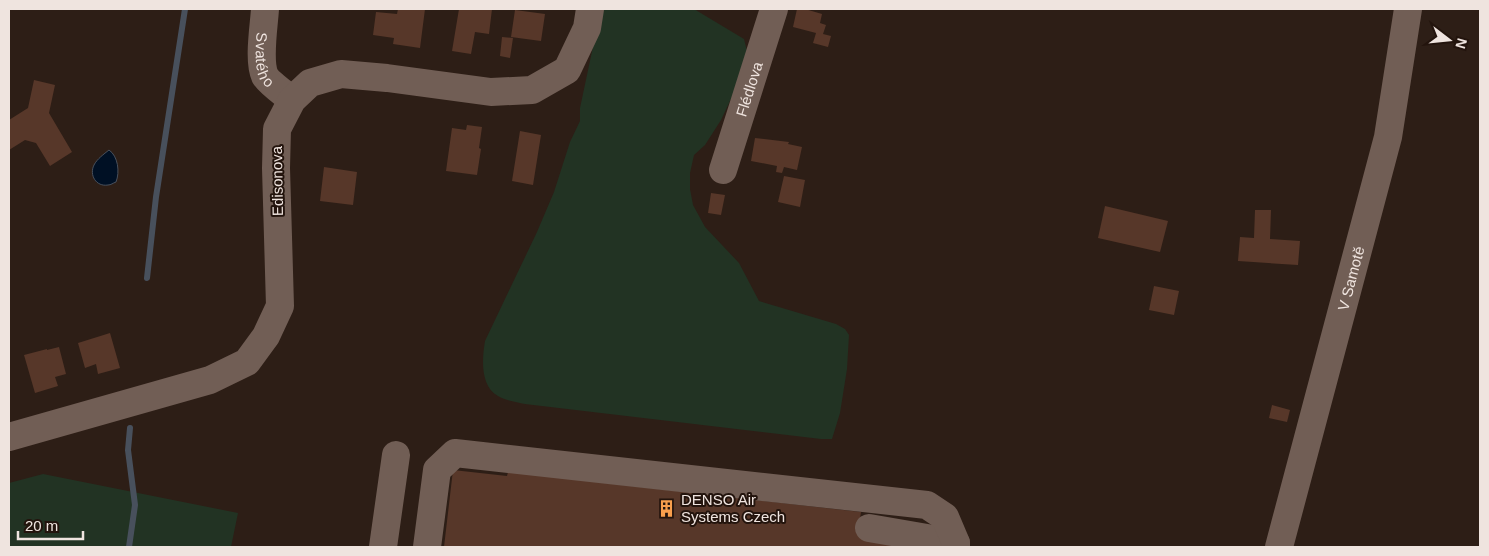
<svg xmlns="http://www.w3.org/2000/svg" width="1489" height="556" viewBox="0 0 1489 556" font-family="Arial,sans-serif">
  <style>
    .green { fill: #223323 }
    .water { fill: #001024; stroke: #48505c }
    .lines { fill: none; stroke-linecap: round; stroke-linejoin: round }
    .stream { stroke: #48505c; stroke-width: 6 }
    .building { fill: #573729 }
    .minor { stroke: #715e55; stroke-width: 28 }
    .labels { text-anchor: middle; dominant-baseline: central; stroke-width: 4; stroke-linejoin: round; paint-order: stroke }
    .street-label { font-size: 15px; fill: #efe4df; stroke: #23140d }
    .poi-label { font-size: 15px; fill: #efe4df; stroke: #23140d; text-anchor: start }
  </style>
  <rect width="100%" height="100%" fill="#2d1e16"/>
  <path class="green" d="M 601,9 L 694,9 L 744,39 L 747,51 L 737,86 L 721,120 L 705,145 L 694,155 L 690,173 L 690,189 L 693,205 L 705,227 L 739,263 L 759,301 L 836,324 L 845,329 L 849,335 L 847,369 L 840,413 L 832,439 L 821,439 L 525,404 C 517,402 506,401 498,396 C 480,386 482,359 485,341 L 537,232 L 554,192 L 570,142 L 580,121 L 580,108 Z
    M 43,474 L 238,513 L 231,547 L 9,547 L 9,483 Z"/>
  <path class="water" d="M 109,150 C 118,156 120,172 116,182 C 113,183 111,185 108,185 C 96,187 89,175 94,165 C 97,159 104,154 109,150 Z"/>
  <g class="lines">
    <path class="stream" d="M 147,278 L 156,197 L 185,9
      M 129,547 L 135,505 L 128,450 L 130,428"/>
  </g>
  <path class="building" d="M 398,9 L 425,9 L 420,48 L 393,44 L 394,38 L 373,35 L 376,12 L 397,14 Z
    M 459,9 L 492,9 L 489,34 L 475,32 L 471,54 L 452,51 Z
    M 797,9 L 805,9 L 822,14 L 820,23 L 826,25 L 823,34 L 831,36 L 828,47 L 813,43 L 816,33 L 793,27 Z
    M 515,10 L 545,14 L 541,41 L 511,37 Z
    M 502,37 L 513,38 L 510,58 L 500,56 Z
    M 34,80 L 55,85 L 49,113 L 72,152 L 50,166 L 36,143 L 25,140 L 9,150 L 9,120 L 28,108 Z
    M 467,125 L 482,127 L 479,148 L 481,149 L 477,175 L 446,171 L 452,128 L 466,130 Z
    M 520,131 L 541,135 L 533,185 L 512,181 Z
    M 755,138 L 789,142 L 788,144 L 802,147 L 797,170 L 784,167 L 782,173 L 776,172 L 777,166 L 751,161 Z
    M 324,167 L 357,172 L 353,205 L 320,201 Z
    M 784,176 L 805,180 L 800,207 L 778,202 Z
    M 711,193 L 725,195 L 721,215 L 708,213 Z
    M 1105,206 L 1168,221 L 1160,252 L 1098,238 Z
    M 1255,210 L 1271,210 L 1270,239 L 1300,241 L 1298,265 L 1238,261 L 1240,237 L 1254,238 Z
    M 1154,286 L 1179,291 L 1174,315 L 1149,310 Z
    M 110,333 L 120,368 L 98,374 L 96,364 L 85,368 L 78,343 Z
    M 59,347 L 66,374 L 55,377 L 58,386 L 35,393 L 24,355 L 47,349 L 47,350 Z
    M 1272,405 L 1290,410 L 1287,422 L 1269,418 Z
    M 453,470 L 507,476 L 508,472 L 861,512 L 858,532 L 894,536 L 893,547 L 444,547 Z"/>
  <g class="lines">
    <g class="minor">
      <path id="s1" d="M 265,9 C 264,26 258,61 265,76 C 269,83 285,94 292,100"/>
      <path id="s2" d="M 723,170 L 774,9"/>
      <path d="M 9,437 L 210,380 L 247,362 L 266,336 L 280,306 L 276,168 L 277,129 L 292,100 L 310,83 L 341,74 L 387,78 L 491,92 L 532,90 L 567,70 L 587,28 L 590,9"/>
      <path d="M 869,528 L 956,543"/>
      <path d="M 383,547 L 396,455"/>
      <path d="M 427,547 L 437,470 L 455,453 L 927,505 L 945,517 L 956,543 L 956,547"/>
      <path id="s3" d="M 1279,547 L 1388,137 L 1408,9"/>
    </g>
  </g>
  <defs>
    <symbol id="building-bare" viewBox="-9 -9 18 18"><path d="M-4-6H4V6H1V3H-1V6H-4ZM-2.5-4.3h1.7v1.8h-1.7ZM.8-4.3h1.7v1.8H.8ZM-2.5-1h1.7V.8h-1.7ZM.8-1h1.7V.8H.8Z" fill="#f99f4d" stroke="#23140d" stroke-width="2.5" paint-order="stroke"/></symbol>
  </defs>
  <g fill-rule="evenodd">
    <use href="#building-bare" x="654" y="496" width="25" height="25"/>
  </g>
  <g class="labels">
    <g class="street-label">
      <text stroke="none"><textPath href="#s1" startOffset="51">Svatého</textPath></text>
      <text stroke="none"><textPath href="#s2" startOffset="85">Flédlova</textPath></text>
      <text transform="translate(277 181) rotate(-91)">Edisonova</text>
      <text stroke="none"><textPath href="#s3" startOffset="278">V Samotě</textPath></text>
    </g>
    <g class="poi-label">
      <text x="681" y="499">DENSO Air<tspan x="681" dy="17">Systems Czech</tspan></text>
    </g>
  </g>
  <rect width="1489" height="556" fill="none" stroke="#efe4df" stroke-width="20"/>
  <g transform="translate(1449 40) rotate(106)" stroke="#23140d" stroke-width="4" paint-order="stroke">
  <path d="M0-4L9 19L0 12L-9 19Z" fill="#efe4df"/>
  <text y="-8" font-size="14" font-weight="bold" text-anchor="middle" fill="#efe4df">N</text>
  </g>
  <path d="M18 531v8h65v-8" fill="none" stroke="#efe4df" stroke-width="2.5"/>
  <text x="25" y="531" font-size="15" fill="#efe4df" stroke="#23140d" stroke-width="4" paint-order="stroke">20 m</text>
</svg>
